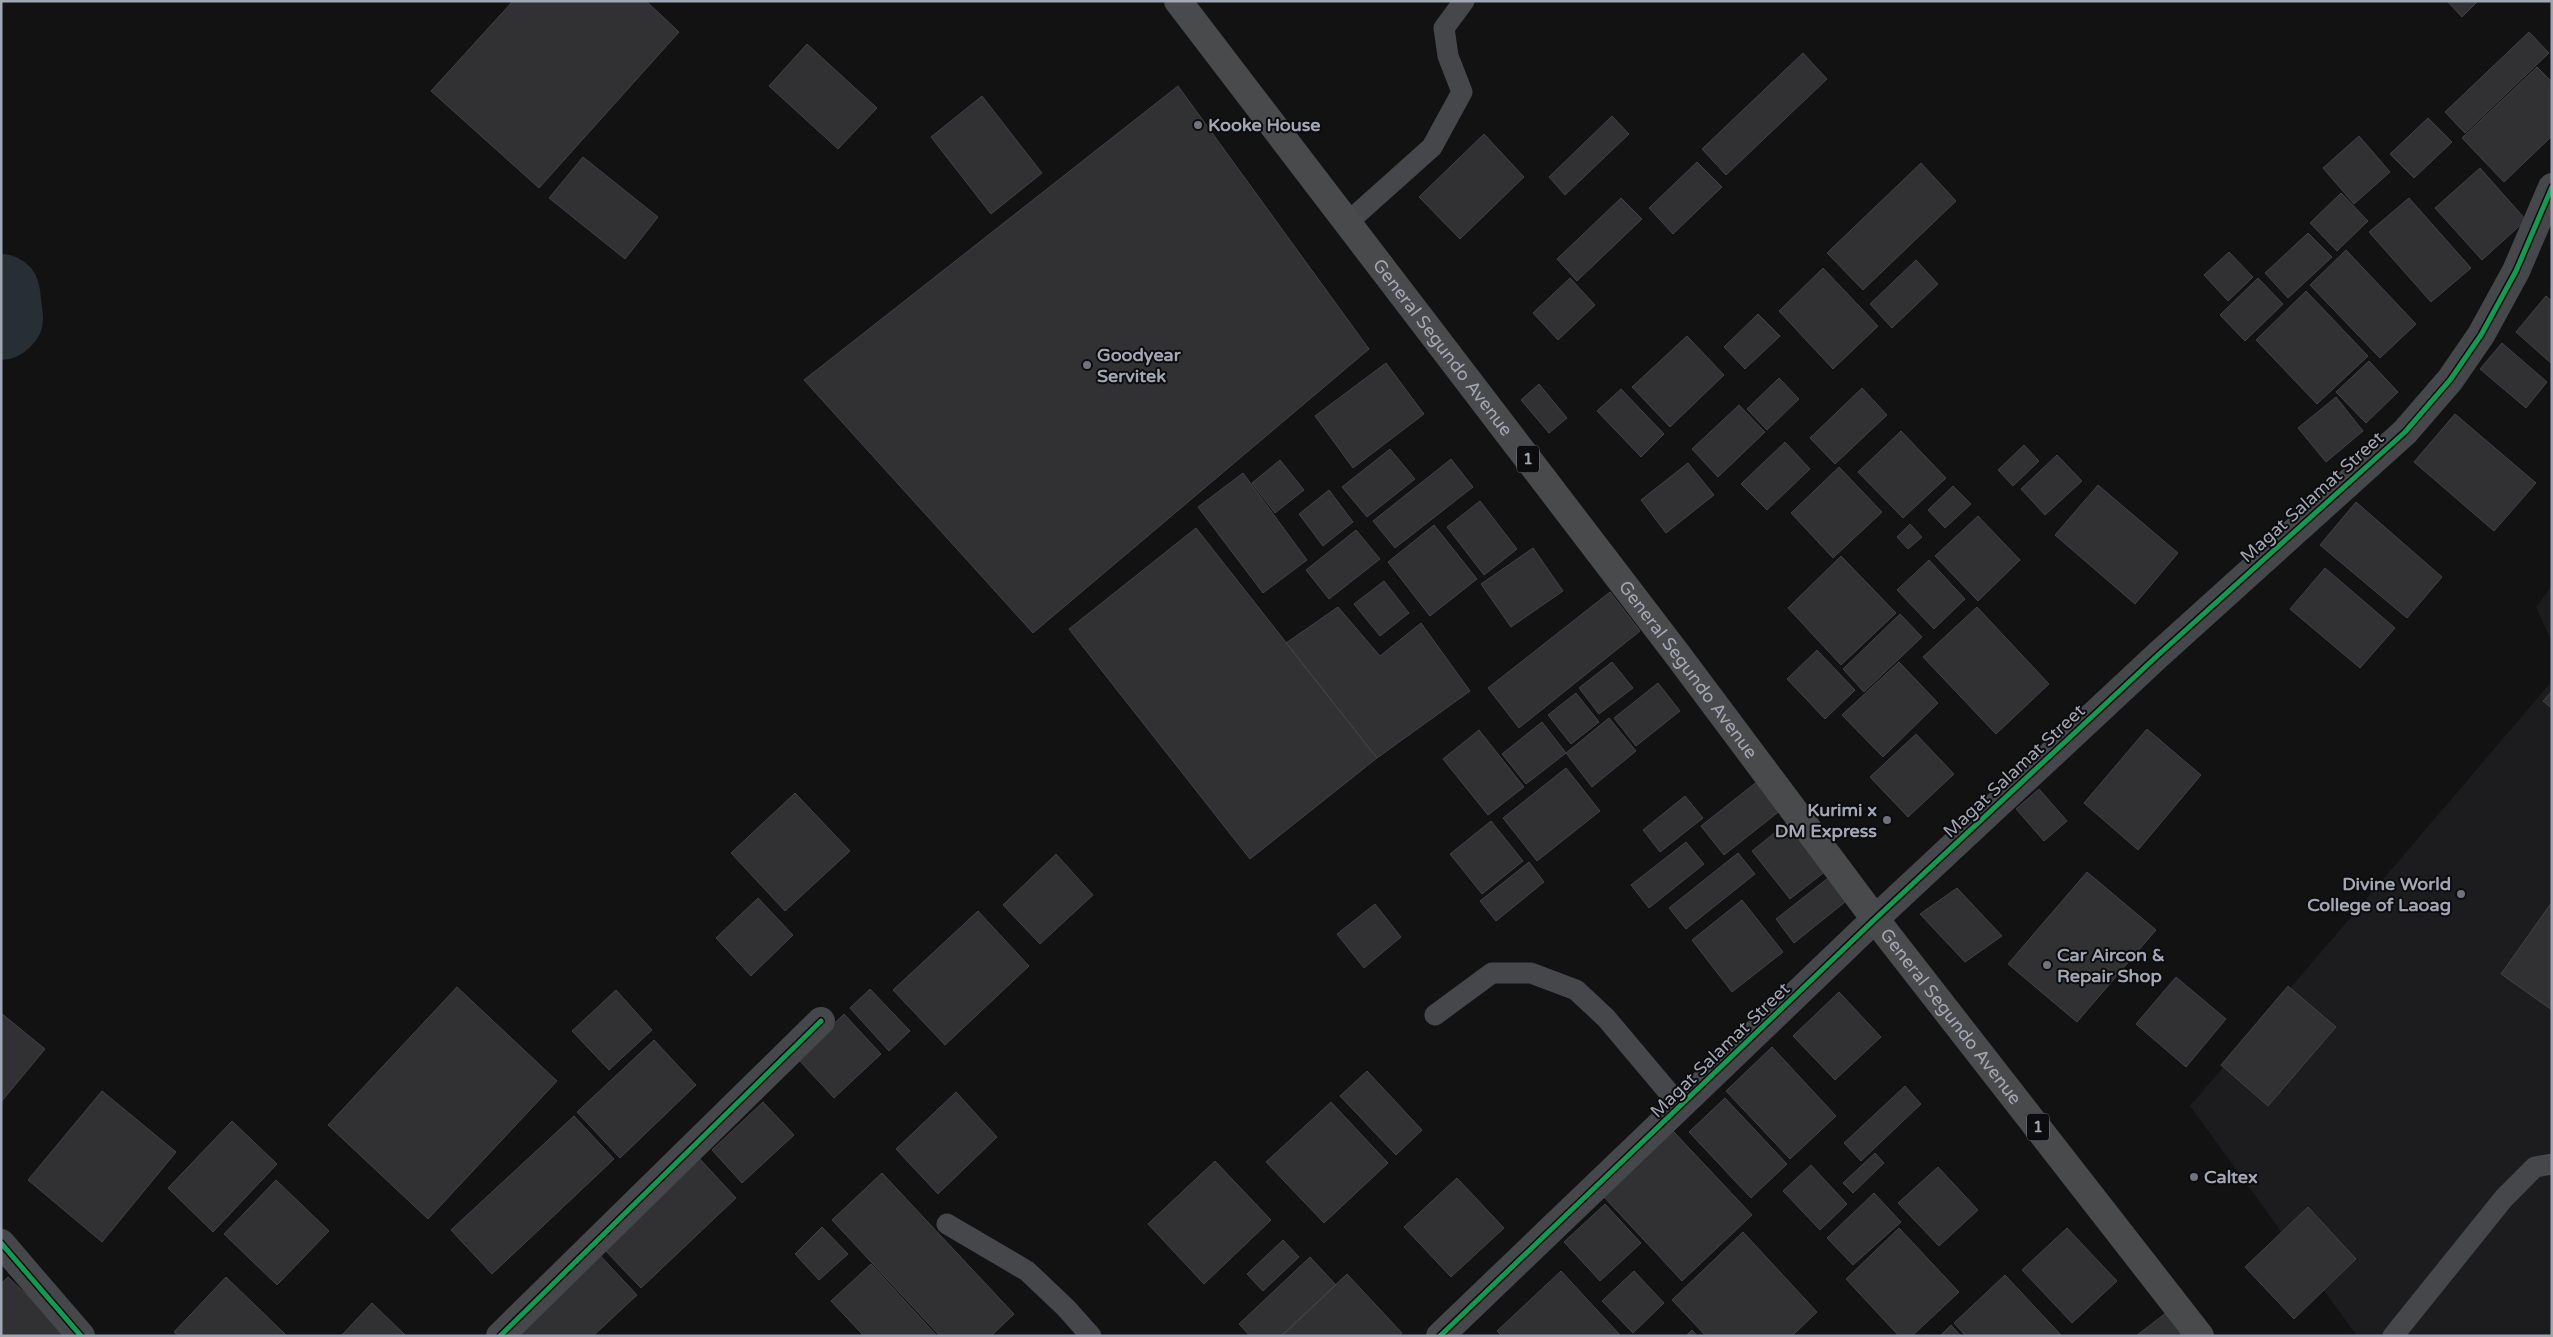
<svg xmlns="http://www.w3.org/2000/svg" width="2553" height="1337" viewBox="0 0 2553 1337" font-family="'Varela Round',sans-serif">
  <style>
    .built { fill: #1c1c1e }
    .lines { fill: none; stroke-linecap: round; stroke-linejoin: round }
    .river { stroke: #272f35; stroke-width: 78 }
    .building { fill: #313133; stroke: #404246 }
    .service { stroke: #46474b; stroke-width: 21 }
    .minor { stroke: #46474b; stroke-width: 28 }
    .trunk { stroke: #484a4c; stroke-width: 28 }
    .cycleway-casing { stroke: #0c0c0e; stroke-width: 8 }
    .cycleway { stroke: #139951; stroke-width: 5 }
    .poi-dot { fill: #70737b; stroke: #0c0c0e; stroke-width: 2 }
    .labels { text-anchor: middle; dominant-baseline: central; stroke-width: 4; stroke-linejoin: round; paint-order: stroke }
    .shield { fill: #0c0c0e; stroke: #757882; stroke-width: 1 }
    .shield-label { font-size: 16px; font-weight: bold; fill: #a2a7b4 }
    .poi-label { font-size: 18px; font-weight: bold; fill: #a2a7b4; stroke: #0c0c0e; text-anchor: start }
    .street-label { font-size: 18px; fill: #a2a7b4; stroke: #0c0c0e }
  </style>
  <rect width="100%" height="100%" fill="#121212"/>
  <path class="built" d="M 2552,586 L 2552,642 L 2536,607 Z
    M 2552,681 L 2552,1336 L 2357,1336 L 2190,1106 Z"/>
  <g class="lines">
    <path class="river" d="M 1,293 L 4,318 L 1,321"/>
  </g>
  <path class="building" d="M 513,1 L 646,1 L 679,32 L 539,188 L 431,91 Z
    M 2447,1 L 2478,1 L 2462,17 Z
    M 2529,32 L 2549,53 L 2465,133 L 2445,112 Z
    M 807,44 L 877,108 L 838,149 L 769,86 Z
    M 1803,53 L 1827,79 L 1726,175 L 1702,149 Z
    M 2537,67 L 2552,82 L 2552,136 L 2504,182 L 2462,138 Z
    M 1178,86 L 1369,349 L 1033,633 L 804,380 Z
    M 982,96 L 1042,173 L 991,214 L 931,137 Z
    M 1612,116 L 1629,134 L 1565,195 L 1549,177 Z
    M 2428,118 L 2452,142 L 2414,178 L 2390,154 Z
    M 1484,134 L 1524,177 L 1460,239 L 1419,197 Z
    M 2359,136 L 2390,172 L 2354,204 L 2323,168 Z
    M 583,157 L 658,217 L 625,259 L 549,198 Z
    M 1697,162 L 1722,187 L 1673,234 L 1649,208 Z
    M 1921,163 L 1956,201 L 1863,290 L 1827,253 Z
    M 2480,168 L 2526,220 L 2482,260 L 2435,208 Z
    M 2341,193 L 2368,221 L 2337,251 L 2310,223 Z
    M 1621,198 L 1642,219 L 1577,281 L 1557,259 Z
    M 2409,198 L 2471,268 L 2431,302 L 2369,232 Z
    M 2308,233 L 2332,257 L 2288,298 L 2265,273 Z
    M 2346,250 L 2416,324 L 2380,358 L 2310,285 Z
    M 2229,252 L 2253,277 L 2228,301 L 2204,275 Z
    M 1916,260 L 1938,284 L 1892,328 L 1870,304 Z
    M 1823,268 L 1878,326 L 1833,369 L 1779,311 Z
    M 1570,278 L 1595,305 L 1558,340 L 1533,313 Z
    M 2258,278 L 2283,304 L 2245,341 L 2220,315 Z
    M 2306,291 L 2368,356 L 2317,404 L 2256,340 Z
    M 2546,296 L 2552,301 L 2552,364 L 2516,332 Z
    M 1758,314 L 1780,336 L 1745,369 L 1724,347 Z
    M 1687,336 L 1724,375 L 1670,427 L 1632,387 Z
    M 2502,343 L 2547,382 L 2526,408 L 2480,369 Z
    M 2369,361 L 2398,392 L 2366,423 L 2336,392 Z
    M 1386,363 L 1424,414 L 1353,468 L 1315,416 Z
    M 1779,378 L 1799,399 L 1767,430 L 1747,409 Z
    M 1539,384 L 1567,418 L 1549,433 L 1521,400 Z
    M 1862,388 L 1887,415 L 1835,464 L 1810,438 Z
    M 1621,389 L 1664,434 L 1641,457 L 1597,411 Z
    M 2336,397 L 2363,431 L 2326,462 L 2298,428 Z
    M 1739,405 L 1765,432 L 1718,477 L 1692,449 Z
    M 2455,414 L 2536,483 L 2494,531 L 2414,462 Z
    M 1901,431 L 1946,478 L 1903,518 L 1858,472 Z
    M 1785,442 L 1810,469 L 1767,510 L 1741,484 Z
    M 2024,445 L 2039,461 L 2013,486 L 1998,470 Z
    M 1390,449 L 1415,479 L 1367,517 L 1342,487 Z
    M 2057,455 L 2082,481 L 2045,515 L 2021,489 Z
    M 1451,459 L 1473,487 L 1395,548 L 1373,521 Z
    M 1280,460 L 1304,490 L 1275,513 L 1252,483 Z
    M 1688,463 L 1714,495 L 1666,533 L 1641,500 Z
    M 1839,467 L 1882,512 L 1833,558 L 1791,513 Z
    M 1243,473 L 1307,560 L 1263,593 L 1198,507 Z
    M 2098,485 L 2178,553 L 2135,604 L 2055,535 Z
    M 1953,486 L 1971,504 L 1945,528 L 1928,510 Z
    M 1329,490 L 1353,522 L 1323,546 L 1299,514 Z
    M 1480,501 L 1517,549 L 1484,575 L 1447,527 Z
    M 2356,502 L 2442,577 L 2407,618 L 2320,545 Z
    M 1978,516 L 2020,560 L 1978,601 L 1935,556 Z
    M 1910,524 L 1922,537 L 1908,549 L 1897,537 Z
    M 1434,525 L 1477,579 L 1430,616 L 1388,562 Z
    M 1196,528 L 1377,758 L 1250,859 L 1069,629 Z
    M 1356,530 L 1380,559 L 1329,599 L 1306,570 Z
    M 1533,548 L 1563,591 L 1511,627 L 1481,584 Z
    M 1841,556 L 1896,613 L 1841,665 L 1788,608 Z
    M 1929,560 L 1965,599 L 1934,629 L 1897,590 Z
    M 2325,568 L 2395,628 L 2360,668 L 2290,609 Z
    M 1384,581 L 1409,613 L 1380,636 L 1354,604 Z
    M 1610,592 L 1640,631 L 1519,728 L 1488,688 Z
    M 1338,607 L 1380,656 L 1421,623 L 1470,691 L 1377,758 L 1286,643 Z
    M 1977,607 L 2049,684 L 1996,734 L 1923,657 Z
    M 1900,614 L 1922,637 L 1864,692 L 1843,669 Z
    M 1817,650 L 1855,690 L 1825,719 L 1787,679 Z
    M 1612,662 L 1633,688 L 1599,714 L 1579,688 Z
    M 1899,662 L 1938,703 L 1883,757 L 1842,715 Z
    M 1658,683 L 1680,711 L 1636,746 L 1614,718 Z
    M 2552,691 L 2552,708 L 2543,701 Z
    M 1576,693 L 1599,722 L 1571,744 L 1548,715 Z
    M 1609,718 L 1636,751 L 1592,787 L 1566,753 Z
    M 1542,722 L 1566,753 L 1526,784 L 1502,754 Z
    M 2147,729 L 2201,775 L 2138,850 L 2084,803 Z
    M 1479,730 L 1524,787 L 1488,815 L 1443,759 Z
    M 1916,734 L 1954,774 L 1908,817 L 1870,777 Z
    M 1566,768 L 1600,811 L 1537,861 L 1503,818 Z
    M 1763,777 L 1786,806 L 1724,855 L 1701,826 Z
    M 2039,789 L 2067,821 L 2044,841 L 2016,809 Z
    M 795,793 L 850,851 L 785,911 L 731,853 Z
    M 1685,796 L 1703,818 L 1660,852 L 1643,830 Z
    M 1793,818 L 1831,867 L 1790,899 L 1752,851 Z
    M 1491,821 L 1523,861 L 1482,894 L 1450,854 Z
    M 1686,842 L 1704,864 L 1649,908 L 1631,885 Z
    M 1738,853 L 1755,874 L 1686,929 L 1669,908 Z
    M 1056,854 L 1093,895 L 1040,944 L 1003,905 Z
    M 1529,862 L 1544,882 L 1496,921 L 1480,901 Z
    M 1837,871 L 1855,894 L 1794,943 L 1776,919 Z
    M 2087,872 L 2156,930 L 2077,1022 L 2008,964 Z
    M 1957,888 L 2002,936 L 1965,962 L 1920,914 Z
    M 758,898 L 793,935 L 751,976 L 716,938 Z
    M 1742,900 L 1783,952 L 1732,992 L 1692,940 Z
    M 2552,902 L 2552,1010 L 2501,974 Z
    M 1375,904 L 1401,937 L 1364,968 L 1337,934 Z
    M 978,911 L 1029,966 L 945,1045 L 893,990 Z
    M 2176,977 L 2226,1019 L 2186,1067 L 2136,1024 Z
    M 2288,986 L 2336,1027 L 2268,1106 L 2221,1065 Z
    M 457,987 L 557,1081 L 428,1219 L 328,1125 Z
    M 870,989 L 910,1031 L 889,1051 L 850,1008 Z
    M 616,990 L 652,1030 L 609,1070 L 572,1031 Z
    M 1839,992 L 1881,1037 L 1835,1080 L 1793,1036 Z
    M 1,1013 L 45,1049 L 1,1102 Z
    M 844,1014 L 881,1054 L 834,1098 L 798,1059 Z
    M 654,1040 L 696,1085 L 620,1158 L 577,1112 Z
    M 1772,1047 L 1836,1116 L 1790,1159 L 1726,1091 Z
    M 1367,1071 L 1422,1130 L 1396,1155 L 1340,1096 Z
    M 1905,1086 L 1921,1104 L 1861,1161 L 1844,1143 Z
    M 102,1091 L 176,1152 L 102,1242 L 28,1180 Z
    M 956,1092 L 997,1137 L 938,1194 L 896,1149 Z
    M 1725,1098 L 1787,1164 L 1751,1198 L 1689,1132 Z
    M 763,1102 L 794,1135 L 742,1183 L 712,1150 Z
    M 1331,1102 L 1388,1163 L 1324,1223 L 1266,1162 Z
    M 574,1116 L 614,1159 L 492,1274 L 451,1230 Z
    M 232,1121 L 277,1164 L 213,1232 L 168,1188 Z
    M 1673,1131 L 1752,1215 L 1682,1281 L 1604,1197 Z
    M 1875,1153 L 1884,1163 L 1853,1193 L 1843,1183 Z
    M 698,1157 L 736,1198 L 641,1288 L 602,1247 Z
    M 1215,1161 L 1271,1220 L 1204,1284 L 1148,1224 Z
    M 1811,1165 L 1847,1204 L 1820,1230 L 1783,1191 Z
    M 1938,1167 L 1978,1210 L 1939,1246 L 1898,1203 Z
    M 882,1173 L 1014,1314 L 991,1336 L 940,1336 L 832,1220 Z
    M 1457,1178 L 1504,1228 L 1451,1277 L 1404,1227 Z
    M 276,1180 L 329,1231 L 277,1285 L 224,1234 Z
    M 1874,1193 L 1901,1222 L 1853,1265 L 1827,1238 Z
    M 1605,1204 L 1641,1243 L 1600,1281 L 1564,1242 Z
    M 2308,1207 L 2356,1259 L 2294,1319 L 2245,1267 Z
    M 822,1227 L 848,1254 L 819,1280 L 795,1254 Z
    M 1899,1228 L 1959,1292 L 1912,1336 L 1899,1336 L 1846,1279 Z
    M 2067,1228 L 2117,1281 L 2072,1323 L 2022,1270 Z
    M 1743,1232 L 1817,1312 L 1792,1336 L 1706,1336 L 1672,1300 Z
    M 1283,1240 L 1299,1257 L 1263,1291 L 1247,1274 Z
    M 595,1250 L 637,1295 L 593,1336 L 514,1336 Z
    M 1310,1257 L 1336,1285 L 1282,1336 L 1250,1336 L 1239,1324 Z
    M 871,1264 L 937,1336 L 864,1336 L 831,1301 Z
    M 1561,1271 L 1621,1336 L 1502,1336 L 1497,1331 Z
    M 1634,1271 L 1664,1303 L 1633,1333 L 1602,1301 Z
    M 1347,1274 L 1402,1333 L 1399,1336 L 1281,1336 Z
    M 2005,1275 L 2062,1336 L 1966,1336 L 1954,1323 Z
    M 8,1277 L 70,1336 L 1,1336 L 1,1284 Z
    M 226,1277 L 287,1336 L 179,1336 L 174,1332 Z
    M 372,1303 L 406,1336 L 341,1336 Z
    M 2171,1309 L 2192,1336 L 2136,1336 Z
    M 1951,1325 L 1961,1336 L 1940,1336 Z
    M 1692,1330 L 1697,1336 L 1686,1336 Z"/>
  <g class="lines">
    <path class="service" d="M 1347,223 L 1432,147 L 1462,92 L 1448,56 L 1444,28 L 1464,1
      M 1435,1015 L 1492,973 L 1531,973 L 1576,990 L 1606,1018 L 1681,1107
      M 947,1224 L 1027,1271 L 1066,1308 L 1091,1336
      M 2393,1336 L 2504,1198 L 2535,1167 L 2552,1164"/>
    <path class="minor" d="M 1,1243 L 81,1336
      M 500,1336 L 821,1021
      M 1440,1336 L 1875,919 L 2157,656 L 2405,432 L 2450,380 L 2481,335 L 2516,271 L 2552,187"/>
    <path class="trunk" id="s1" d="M 1178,1 L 1677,654 L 1875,919 L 2200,1336"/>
    <defs>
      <path id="cycleway" d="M 1,1243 L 81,1336
        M 500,1336 L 821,1021
        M 1440,1336 L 1875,919 L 2157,656 L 2405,432 L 2450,380 L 2481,335 L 2516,271 L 2552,187"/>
    </defs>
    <use href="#cycleway" class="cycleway-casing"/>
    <use href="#cycleway" class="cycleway"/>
  </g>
  <g class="poi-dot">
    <circle cx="1198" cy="125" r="5"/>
    <circle cx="1087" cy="365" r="5"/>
    <circle cx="1887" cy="820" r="5"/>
    <circle cx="2461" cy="894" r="5"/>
    <circle cx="2047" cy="965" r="5"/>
    <circle cx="2194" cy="1177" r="5"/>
  </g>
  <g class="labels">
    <g class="shield">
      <rect x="1517" y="445.5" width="22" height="27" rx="4"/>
      <rect x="2027" y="1113.5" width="22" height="27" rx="4"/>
    </g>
    <g class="shield-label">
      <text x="1528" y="459">1</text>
      <text x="2038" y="1127">1</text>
    </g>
    <g class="poi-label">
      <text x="1208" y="125">Kooke House</text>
      <text x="1097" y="355">Goodyear<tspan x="1097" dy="21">Servitek</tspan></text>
      <text x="1877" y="810" text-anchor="end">Kurimi x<tspan x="1877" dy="21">DM Express</tspan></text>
      <text x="2451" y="884" text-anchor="end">Divine World<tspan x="2451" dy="21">College of Laoag</tspan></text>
      <text x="2057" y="955">Car Aircon &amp;<tspan x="2057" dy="21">Repair Shop</tspan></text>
      <text x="2204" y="1177">Caltex</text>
    </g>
    <g class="street-label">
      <text stroke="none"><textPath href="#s1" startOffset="436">General Segundo Avenue</textPath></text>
      <text transform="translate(2312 497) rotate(-42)">Magat Salamat Street</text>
      <text stroke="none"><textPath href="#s1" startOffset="841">General Segundo Avenue</textPath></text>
      <text transform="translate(2014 771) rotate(-43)">Magat Salamat Street</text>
      <text stroke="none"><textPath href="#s1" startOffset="1276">General Segundo Avenue</textPath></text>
      <text transform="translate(1720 1050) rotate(-44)">Magat Salamat Street</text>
    </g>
  </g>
  <rect width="2553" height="1337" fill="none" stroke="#a2a7b4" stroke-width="5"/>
</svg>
